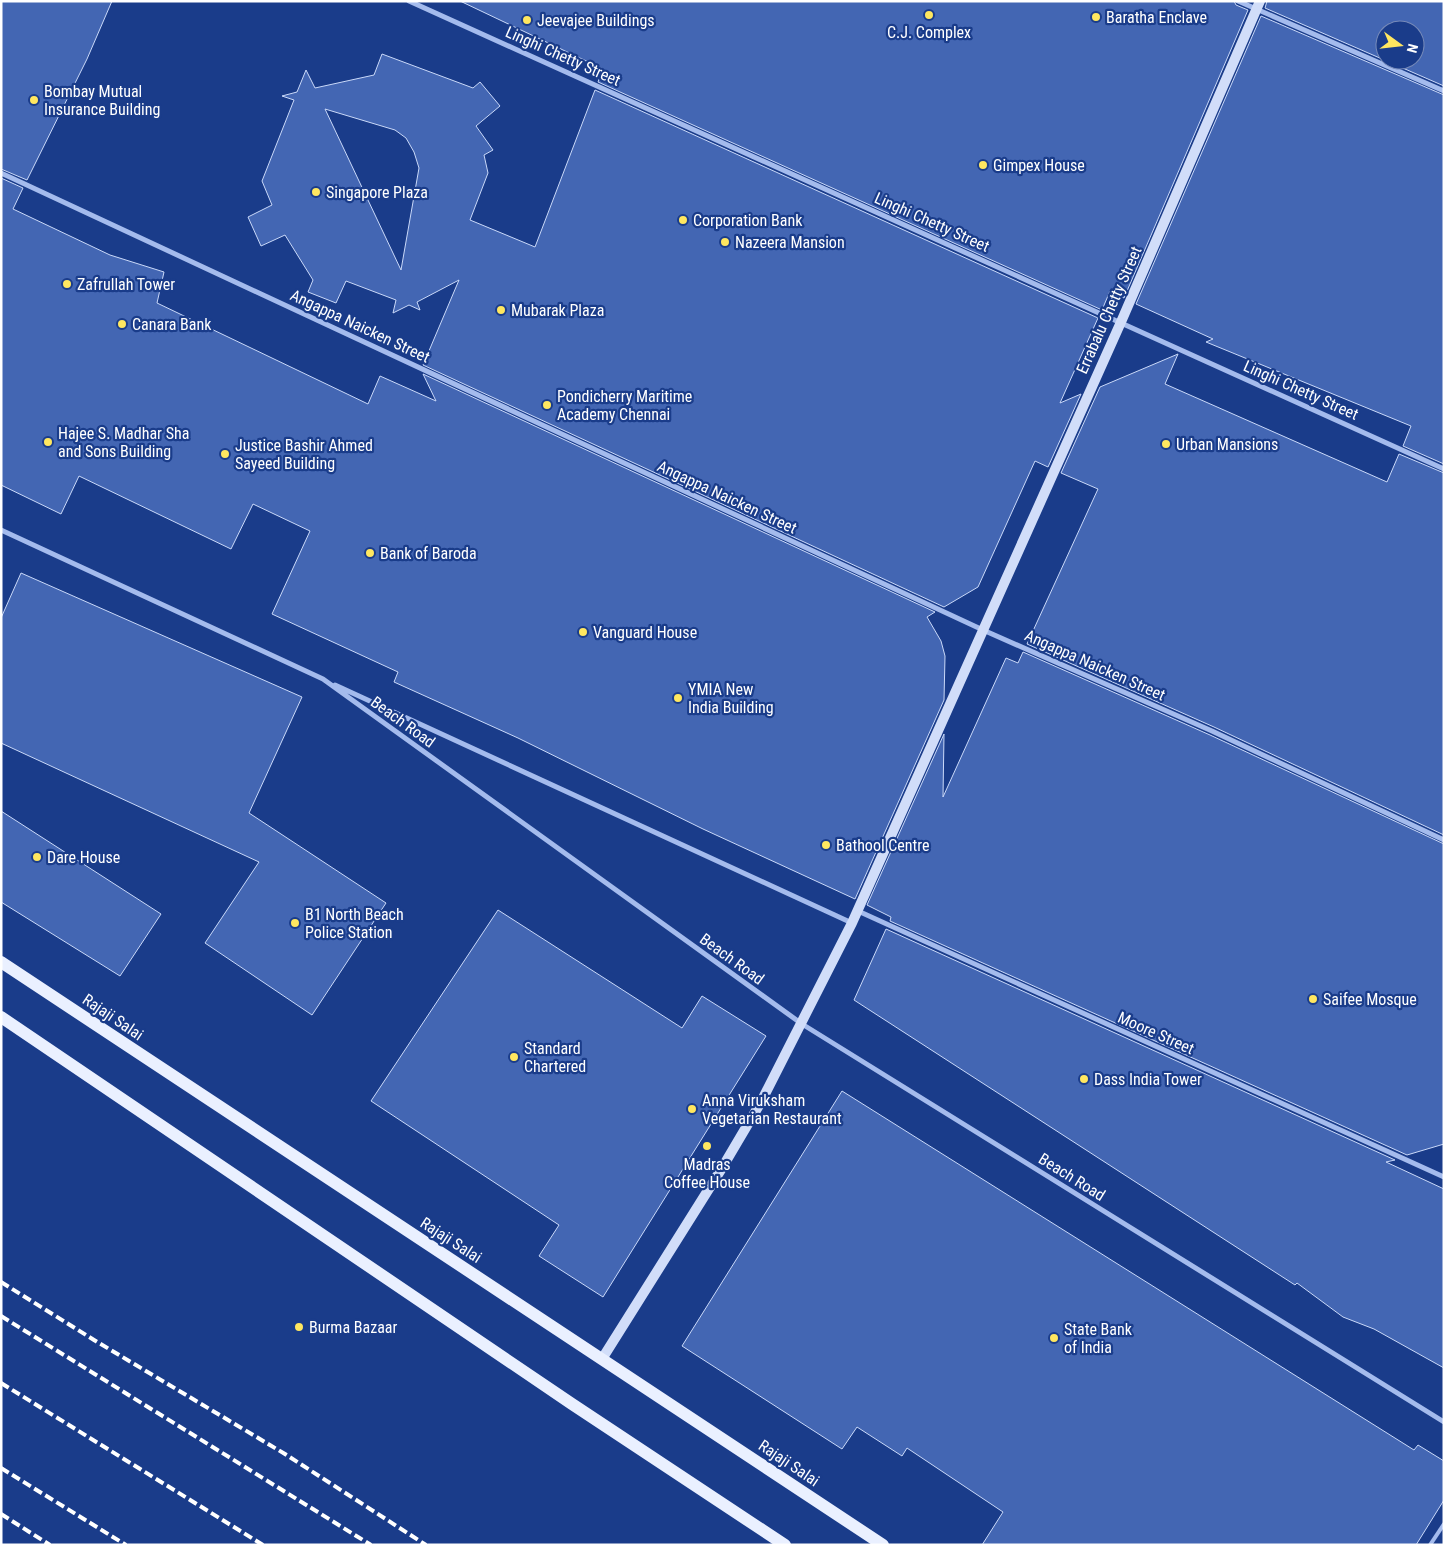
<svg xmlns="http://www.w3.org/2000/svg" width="1445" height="1546" viewBox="0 0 1445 1546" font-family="'Roboto Condensed',sans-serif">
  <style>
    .building { fill: #4366b3; stroke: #cad9f9; fill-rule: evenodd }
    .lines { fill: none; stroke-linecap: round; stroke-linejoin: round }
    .lane { stroke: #a4bbed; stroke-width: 4 }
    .street { stroke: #a4bbed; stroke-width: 5 }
    .secondary { stroke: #d1ddf9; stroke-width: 10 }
    .primary { stroke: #eaf0ff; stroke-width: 12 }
    .rail { stroke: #fff; stroke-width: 4; stroke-dasharray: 9 4; stroke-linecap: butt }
    .poi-dot { fill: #ffe760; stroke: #1a3c8a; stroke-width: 2 }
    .labels { text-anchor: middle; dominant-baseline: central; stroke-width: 4.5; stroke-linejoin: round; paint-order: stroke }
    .poi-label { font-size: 16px; fill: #fff; stroke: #1a3c8a; text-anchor: start }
    .street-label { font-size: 16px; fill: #fff; stroke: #1a3c8a }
  </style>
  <rect width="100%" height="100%" fill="#1a3c8a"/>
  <path class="building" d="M 1,1 L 112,1 L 87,59 L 27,180 L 1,169 Z
    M 460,1 L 1234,1 L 1236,5 L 1248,10 L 1124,298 L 1110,291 L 1102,310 L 598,82 L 603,69 Z
    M 1267,1 L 1444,1 L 1444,86 L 1265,8 ZM 1385,30 L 1415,30 L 1415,60 L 1385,60 Z
    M 1261,16 L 1444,95 L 1444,464 L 1403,446 L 1411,426 L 1206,342 L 1213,339 L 1136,304 Z
    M 382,54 L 473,88 L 480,82 L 500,106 L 476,126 L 493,150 L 484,155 L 488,173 L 470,220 L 535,247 L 595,90 L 1098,318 L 1060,403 L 1081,394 L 1048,467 L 1035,461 L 978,587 L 944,607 L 423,365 L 459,280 L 417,302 L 420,310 L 409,305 L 393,313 L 396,300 L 346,281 L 336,303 L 308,292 L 313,280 L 285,235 L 261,246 L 248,217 L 272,205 L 262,181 L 294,100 L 282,96 L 297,92 L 306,70 L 315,88 L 374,75 ZM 325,109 L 395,130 L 406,138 L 414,152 L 419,168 L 401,270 Z
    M 1,178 L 23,188 L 13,209 L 110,255 L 164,272 L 157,303 L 368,404 L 380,376 L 436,401 L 423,374 L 935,612 L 927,617 L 941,641 L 945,656 L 944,700 L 855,899 L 703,829 L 518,738 L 394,682 L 398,672 L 272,614 L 310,531 L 253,504 L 231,549 L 79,476 L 61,514 L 1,485 Z
    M 1178,354 L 1165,384 L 1387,482 L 1399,454 L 1444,473 L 1444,835 L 1214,727 L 1027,644 L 1098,489 L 1061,473 L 1100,387 Z
    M 21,573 L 302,697 L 249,813 L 386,903 L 312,1015 L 205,943 L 259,862 L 1,743 L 1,618 Z
    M 1023,652 L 1210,735 L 1444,844 L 1444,1144 L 1407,1155 L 890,921 L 891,917 L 867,905 L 944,734 L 943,797 L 1006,658 L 1018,663 Z
    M 1,811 L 161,914 L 120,976 L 1,902 Z
    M 498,910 L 682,1028 L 702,996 L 766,1036 L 603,1297 L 539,1256 L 559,1225 L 371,1101 Z
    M 886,929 L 1395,1160 L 1386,1162 L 1444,1189 L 1444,1368 L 1374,1329 L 1343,1317 L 1297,1283 L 1295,1285 L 854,1000 Z
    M 842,1091 L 1414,1450 L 1418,1445 L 1444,1461 L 1444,1500 L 1416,1545 L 982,1545 L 1003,1512 L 907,1448 L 902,1456 L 857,1427 L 842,1449 L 682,1346 Z"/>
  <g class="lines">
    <path class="lane" d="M 1430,1545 L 1444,1524"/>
    <path class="street" d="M 409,1 L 1444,469
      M 1238,1 L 1444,91
      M 1,173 L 983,630 L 1212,731 L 1444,840
      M 1,530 L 323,679 L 802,1024 L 1444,1422
      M 335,685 L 852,923
      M 858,911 L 1444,1177"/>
    <path class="secondary" d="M 602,1359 L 722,1168 L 761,1102 L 852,923 L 1121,322 L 1260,1"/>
    <path class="primary" d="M 1,962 L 883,1545
      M 1,1017 L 572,1404 L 785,1545"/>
    <path class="rail" d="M 1,1282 L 94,1340 L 285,1454 L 426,1545
      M 1,1316 L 371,1545
      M 1,1383 L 263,1545
      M 1,1468 L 126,1545
      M 1,1514 L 50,1545"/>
  </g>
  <g class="poi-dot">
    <circle cx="929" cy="15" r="5"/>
    <circle cx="1096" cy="17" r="5"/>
    <circle cx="527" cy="20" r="5"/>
    <circle cx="34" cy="100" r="5"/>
    <circle cx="983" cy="165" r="5"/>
    <circle cx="316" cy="192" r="5"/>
    <circle cx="683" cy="220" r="5"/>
    <circle cx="725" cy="242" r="5"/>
    <circle cx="67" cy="284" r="5"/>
    <circle cx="501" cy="310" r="5"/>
    <circle cx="122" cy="324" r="5"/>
    <circle cx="547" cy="405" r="5"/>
    <circle cx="48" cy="442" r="5"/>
    <circle cx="1166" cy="444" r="5"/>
    <circle cx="225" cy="454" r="5"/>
    <circle cx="370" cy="553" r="5"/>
    <circle cx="583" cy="632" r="5"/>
    <circle cx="678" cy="698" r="5"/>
    <circle cx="826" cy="845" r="5"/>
    <circle cx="37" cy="857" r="5"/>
    <circle cx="295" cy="923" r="5"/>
    <circle cx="1313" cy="999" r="5"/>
    <circle cx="514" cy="1057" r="5"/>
    <circle cx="1084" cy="1079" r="5"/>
    <circle cx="692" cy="1109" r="5"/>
    <circle cx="707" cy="1146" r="5"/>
    <circle cx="299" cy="1327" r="5"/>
    <circle cx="1054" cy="1338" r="5"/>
  </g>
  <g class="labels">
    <g class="poi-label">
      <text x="1106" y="17">Baratha Enclave</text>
      <text x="537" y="20">Jeevajee Buildings</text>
      <text x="929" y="32" text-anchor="middle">C.J. Complex</text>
      <text x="44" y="91">Bombay Mutual<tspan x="44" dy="18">Insurance Building</tspan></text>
      <text x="993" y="165">Gimpex House</text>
      <text x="326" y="192">Singapore Plaza</text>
      <text x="693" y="220">Corporation Bank</text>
      <text x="735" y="242">Nazeera Mansion</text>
      <text x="77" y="284">Zafrullah Tower</text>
      <text x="511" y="310">Mubarak Plaza</text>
      <text x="132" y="324">Canara Bank</text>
      <text x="557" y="396">Pondicherry Maritime<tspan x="557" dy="18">Academy Chennai</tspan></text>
      <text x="58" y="433">Hajee S. Madhar Sha<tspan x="58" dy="18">and Sons Building</tspan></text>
      <text x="1176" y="444">Urban Mansions</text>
      <text x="235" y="445">Justice Bashir Ahmed<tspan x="235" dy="18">Sayeed Building</tspan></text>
      <text x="380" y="553">Bank of Baroda</text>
      <text x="593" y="632">Vanguard House</text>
      <text x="688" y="689">YMIA New<tspan x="688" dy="18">India Building</tspan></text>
      <text x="836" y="845">Bathool Centre</text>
      <text x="47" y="857">Dare House</text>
      <text x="305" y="914">B1 North Beach<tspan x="305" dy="18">Police Station</tspan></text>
      <text x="1323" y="999">Saifee Mosque</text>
      <text x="524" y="1048">Standard<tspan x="524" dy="18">Chartered</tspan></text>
      <text x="1094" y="1079">Dass India Tower</text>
      <text x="702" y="1100">Anna Viruksham<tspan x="702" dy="18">Vegetarian Restaurant</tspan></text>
      <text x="707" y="1164" text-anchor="middle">Madras<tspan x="707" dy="18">Coffee House</tspan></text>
      <text x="309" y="1327">Burma Bazaar</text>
      <text x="1064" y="1329">State Bank<tspan x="1064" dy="18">of India</tspan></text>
    </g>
    <g class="street-label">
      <text transform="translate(563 56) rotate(24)">Linghi Chetty Street</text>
      <text transform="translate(932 222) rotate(24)">Linghi Chetty Street</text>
      <text transform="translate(1109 310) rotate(-66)">Errabalu Chetty Street</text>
      <text transform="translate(360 326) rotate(25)">Angappa Naicken Street</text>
      <text transform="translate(1301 390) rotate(24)">Linghi Chetty Street</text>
      <text transform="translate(727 497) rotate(25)">Angappa Naicken Street</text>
      <text transform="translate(1095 665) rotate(24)">Angappa Naicken Street</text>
      <text transform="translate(403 722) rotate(36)">Beach Road</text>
      <text transform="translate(732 959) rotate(36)">Beach Road</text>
      <text transform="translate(113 1017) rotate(34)">Rajaji Salai</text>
      <text transform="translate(1156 1033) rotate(24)">Moore Street</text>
      <text transform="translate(1072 1177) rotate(32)">Beach Road</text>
      <text transform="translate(451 1240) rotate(33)">Rajaji Salai</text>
      <text transform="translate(789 1463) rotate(34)">Rajaji Salai</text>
    </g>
  </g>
  <rect width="1445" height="1546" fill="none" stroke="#ffffff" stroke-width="5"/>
  <g transform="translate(1400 45) rotate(105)"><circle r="24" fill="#1a3c8a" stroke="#768ab9"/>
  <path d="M0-4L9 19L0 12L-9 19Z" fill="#ffe760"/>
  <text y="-8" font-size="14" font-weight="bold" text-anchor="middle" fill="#ffffff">N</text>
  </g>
</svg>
